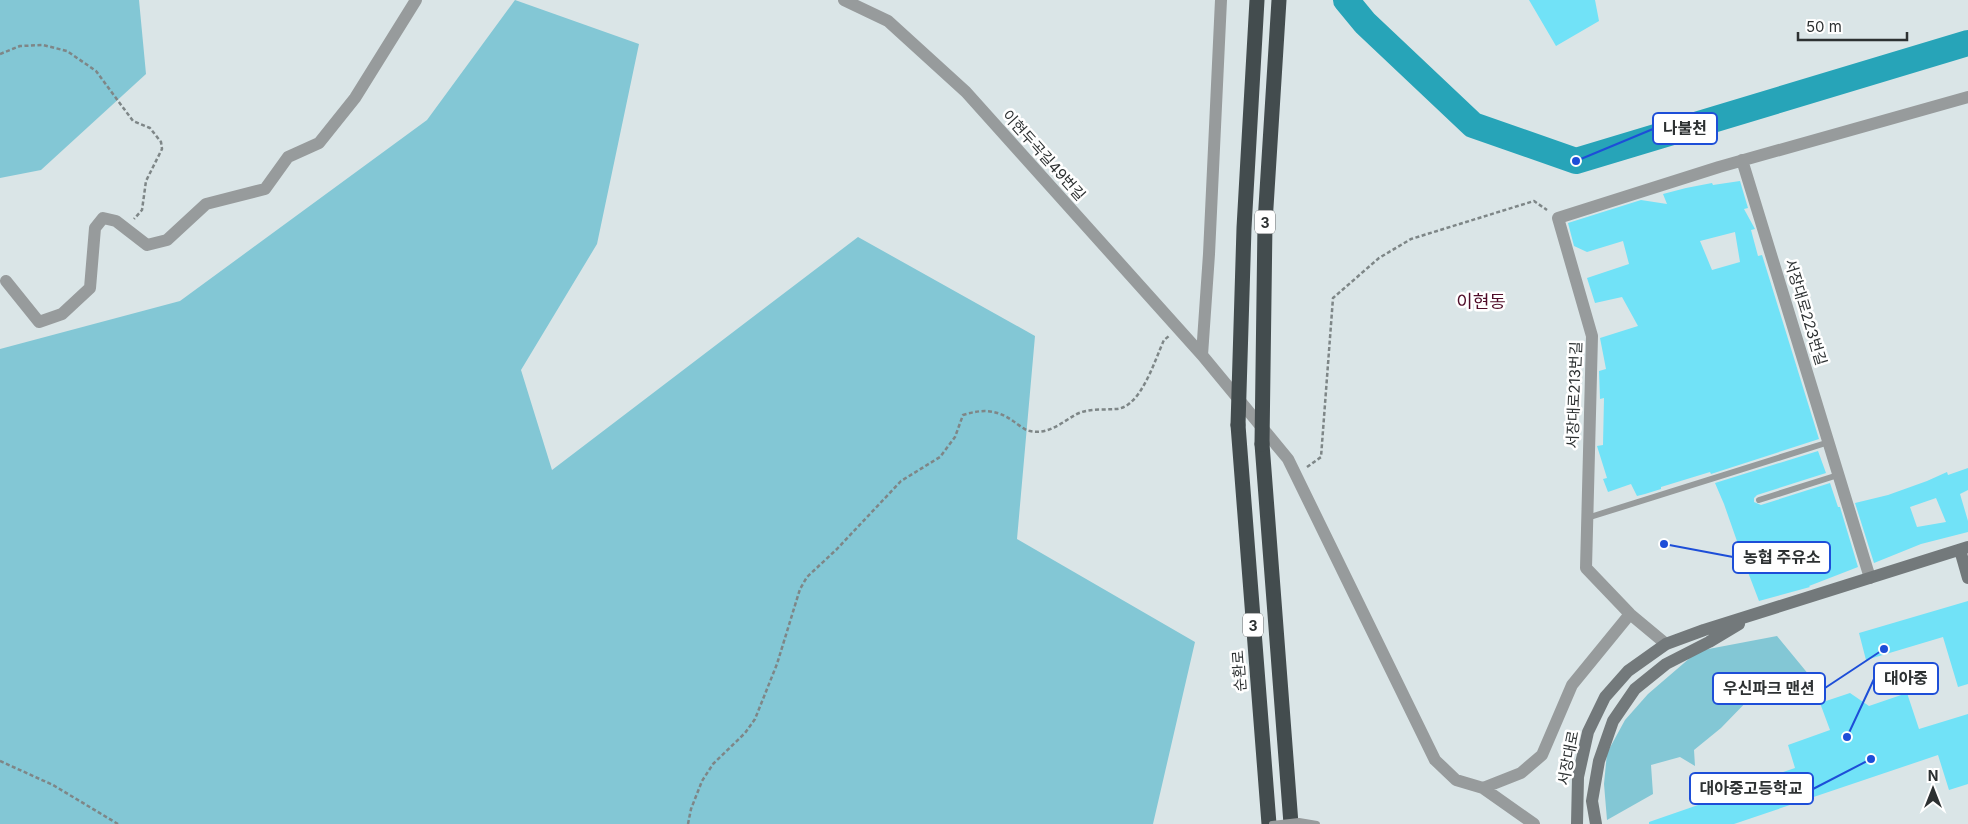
<svg xmlns="http://www.w3.org/2000/svg" width="1968" height="824" viewBox="0 0 1968 824" font-family="Inter,'Noto Sans KR',sans-serif">
  <style>
    .green { fill: #83c7d5 }
    .lines { fill: none; stroke-linecap: round; stroke-linejoin: round }
    .river { stroke: #27a4b8; stroke-width: 26 }
    .building { fill: #71e2f7; fill-rule: evenodd }
    .path { stroke: #7e8687; stroke-width: 2.5; stroke-dasharray: 4 2.5; stroke-linecap: butt }
    .lane { stroke: #979b9c; stroke-width: 6 }
    .street { stroke: #979b9c; stroke-width: 12 }
    .secondary { stroke: #73797b; stroke-width: 12 }
    .highway { stroke: #434c4e; stroke-width: 15 }
    .lane-bridge { stroke: #979b9c; stroke-width: 6 }
    .highway-bridge { stroke: #434c4e; stroke-width: 15 }
    .labels { text-anchor: middle; dominant-baseline: central; stroke-width: 5; stroke-linejoin: round; paint-order: stroke }
    .shield { fill: #fff; stroke: #6c6f70; stroke-width: 1 }
    .shield-label { font-size: 14px; font-weight: bold; fill: #2d3132 }
    .street-label { font-size: 15px; fill: #2d3132; stroke: #fff }
    .quarter-label { font-size: 18px; fill: #4f0c28; stroke: #fff }
    .leader { fill: none; stroke: #1d4ed8; stroke-width: 2 }
    .callout-dot { fill: #1d4ed8; stroke: #fff; stroke-width: 2 }
    .callout { fill: #fff; stroke: #1d4ed8; stroke-width: 2 }
    .callout-label { font-size: 16px; text-anchor: middle; font-weight: bold; fill: #2d3132 }
  </style>
  <rect width="100%" height="100%" fill="#dae5e7"/>
  <path class="green" d="M 0,0 L 139,0 L 146,74 L 41,170 L 0,178 Z
    M 515,0 L 639,44 L 597,244 L 521,370 L 552,470 L 858,237 L 1035,336 L 1017,539 L 1195,642 L 1153,824 L 0,824 L 0,349 L 180,301 L 427,120 Z
    M 1777,636 L 1814,681 L 1754,694 L 1721,728 L 1694,750 L 1695,766 L 1680,757 L 1651,765 L 1653,794 L 1607,820 L 1604,784 L 1607,753 L 1625,720 L 1648,694 L 1698,651 Z"/>
  <g class="lines">
    <path class="river" d="M 1346,0 L 1365,23 L 1473,125 L 1576,161 L 1968,43"/>
  </g>
  <path class="building" d="M 1529,0 L 1595,0 L 1599,21 L 1556,46 Z
    M 1740,181 L 1748,208 L 1744,209 L 1755,229 L 1751,230 L 1758,256 L 1762,255 L 1763,258 L 1819,439 L 1711,474 L 1710,472 L 1661,487 L 1661,489 L 1645,494 L 1637,496 L 1631,484 L 1608,492 L 1603,479 L 1607,478 L 1597,446 L 1603,445 L 1604,398 L 1600,399 L 1599,371 L 1606,369 L 1600,338 L 1638,326 L 1622,297 L 1595,303 L 1587,278 L 1629,264 L 1623,241 L 1587,252 L 1574,246 L 1568,223 L 1641,200 L 1667,204 L 1663,194 L 1686,188 L 1712,183 L 1713,185 ZM 1735,232 L 1740,262 L 1712,270 L 1700,241 Z
    M 1818,451 L 1826,473 L 1757,495 L 1754,498 L 1754,502 L 1761,505 L 1830,483 L 1838,507 L 1840,507 L 1858,567 L 1809,586 L 1810,587 L 1759,601 L 1746,567 L 1744,567 L 1735,545 L 1738,544 L 1724,504 L 1715,483 Z
    M 1968,468 L 1968,490 L 1960,494 L 1968,521 L 1968,532 L 1921,544 L 1874,563 L 1855,503 L 1888,495 L 1927,481 L 1947,472 L 1948,475 ZM 1936,498 L 1946,522 L 1917,527 L 1910,507 Z
    M 1968,601 L 1968,684 L 1958,687 L 1943,637 L 1866,660 L 1859,633 Z
    M 1850,693 L 1869,706 L 1907,693 L 1919,729 L 1968,714 L 1968,784 L 1949,790 L 1938,755 L 1734,824 L 1649,824 L 1649,822 L 1701,804 L 1694,784 L 1720,775 L 1726,791 L 1795,768 L 1788,745 L 1830,730 L 1820,703 Z"/>
  <g class="lines">
    <path class="path" d="M 0,54 L 20,46 L 43,45 L 67,51 L 96,71 L 133,121 L 150,128 L 161,142 L 162,149 L 146,181 L 142,210 L 134,219
      M 1307,467 L 1321,457 L 1333,298 L 1379,258 L 1411,239 L 1534,201 L 1547,210
      M 0,761 L 53,785 L 118,824
      M 688,824 L 691,809 L 702,781 L 713,764 L 745,733 L 755,719 L 777,664 L 800,589 L 807,577 L 837,549 L 901,481 L 940,457 L 955,437 L 963,415 C 982,409 996,409 1013,421 C 1018,424 1024,430 1030,431 C 1048,435 1061,423 1075,415 C 1087,408 1103,410 1116,409 C 1141,408 1155,359 1164,340 L 1169,336"/>
    <path class="lane" d="M 1759,500 L 1838,475
      M 1587,518 L 1829,442"/>
    <path class="street" d="M 844,0 L 888,21 L 966,92 L 1202,355 L 1288,459 L 1435,760 L 1456,780 L 1483,788 L 1521,773 L 1542,755 L 1572,685 L 1630,614
      M 1742,160 L 1870,578
      M 6,281 L 39,322 L 62,314 L 90,288 L 95,228 L 103,218 L 116,221 L 147,245 L 167,240 L 206,204 L 265,189 L 288,157 L 319,143 L 355,98 L 416,0
      M 1202,355 L 1209,254 L 1221,0
      M 1666,644 L 1630,614 L 1586,568 L 1592,336 L 1558,218 L 1719,167 L 1968,97
      M 1483,788 L 1534,824"/>
    <path class="secondary" d="M 1960,550 L 1968,578
      M 1577,824 L 1578,777 L 1588,732 L 1605,697 L 1628,671 L 1666,644 L 1704,630 L 1968,547
      M 1596,824 L 1592,801 L 1599,761 L 1613,721 L 1635,689 L 1666,664 L 1709,642 L 1739,624"/>
    <path class="highway" d="M 1238,425 L 1269,824
      M 1262,444 L 1291,824"/>
    <path class="lane-bridge" d="M 1272,824 L 1299,821 L 1317,824"/>
    <path class="highway-bridge" d="M 1238,425 L 1244,228 L 1257,0
      M 1262,444 L 1265,223 L 1279,0"/>
  </g>
  <g class="labels">
    <g class="shield">
      <rect x="1255" y="210.5" width="20" height="23" rx="4"/>
      <rect x="1243" y="613.5" width="20" height="23" rx="4"/>
    </g>
    <g class="shield-label">
      <text x="1265" y="222">3</text>
      <text x="1253" y="625">3</text>
    </g>
    <g class="street-label">
      <text transform="translate(1044 155) rotate(48)">이현두곡길49번길</text>
      <text transform="translate(1806 312) rotate(73)">서장대로223번길</text>
      <text transform="translate(1574 395) rotate(-88)">서장대로213번길</text>
      <text transform="translate(1239 671) rotate(-94)">순환로</text>
      <text transform="translate(1568 758) rotate(-79)">서장대로</text>
    </g>
    <g class="quarter-label">
      <text x="1481" y="301">이현동</text>
    </g>
  </g>
  <path class="leader" d="M1576 161L1653 129M1664 544L1733 557M1847 737L1874 679M1884 649L1825 688M1871 759L1813 789"/>
  <g class="callout-dot">
    <circle cx="1576" cy="161" r="5"/>
    <circle cx="1664" cy="544" r="5"/>
    <circle cx="1847" cy="737" r="5"/>
    <circle cx="1884" cy="649" r="5"/>
    <circle cx="1871" cy="759" r="5"/>
  </g>
  <g class="callout">
    <rect x="1653" y="113" width="64" height="31" rx="5"/>
    <rect x="1733" y="542" width="97" height="31" rx="5"/>
    <rect x="1874" y="663" width="64" height="31" rx="5"/>
    <rect x="1713" y="673" width="112" height="31" rx="5"/>
    <rect x="1690" y="773" width="123" height="31" rx="5"/>
  </g>
  <g class="callout-label">
    <text x="1685" y="134">나불천</text>
    <text x="1782" y="563">농협 주유소</text>
    <text x="1906" y="684">대아중</text>
    <text x="1769" y="694">우신파크 맨션</text>
    <text x="1751" y="794">대아중고등학교</text>
  </g>
  <g transform="translate(1933 789)" stroke="#ffffff" stroke-width="4" paint-order="stroke">
  <path d="M0-4L9 19L0 12L-9 19Z" fill="#2d3132"/>
  <text y="-8" font-size="14" font-weight="bold" text-anchor="middle" fill="#2d3132">N</text>
  </g>
  <path d="M1798 32v8h109v-8" fill="none" stroke="#2d3132" stroke-width="2.5"/>
  <text x="1806" y="32" font-size="15" fill="#2d3132" stroke="#ffffff" stroke-width="4" paint-order="stroke">50 m</text>
</svg>
